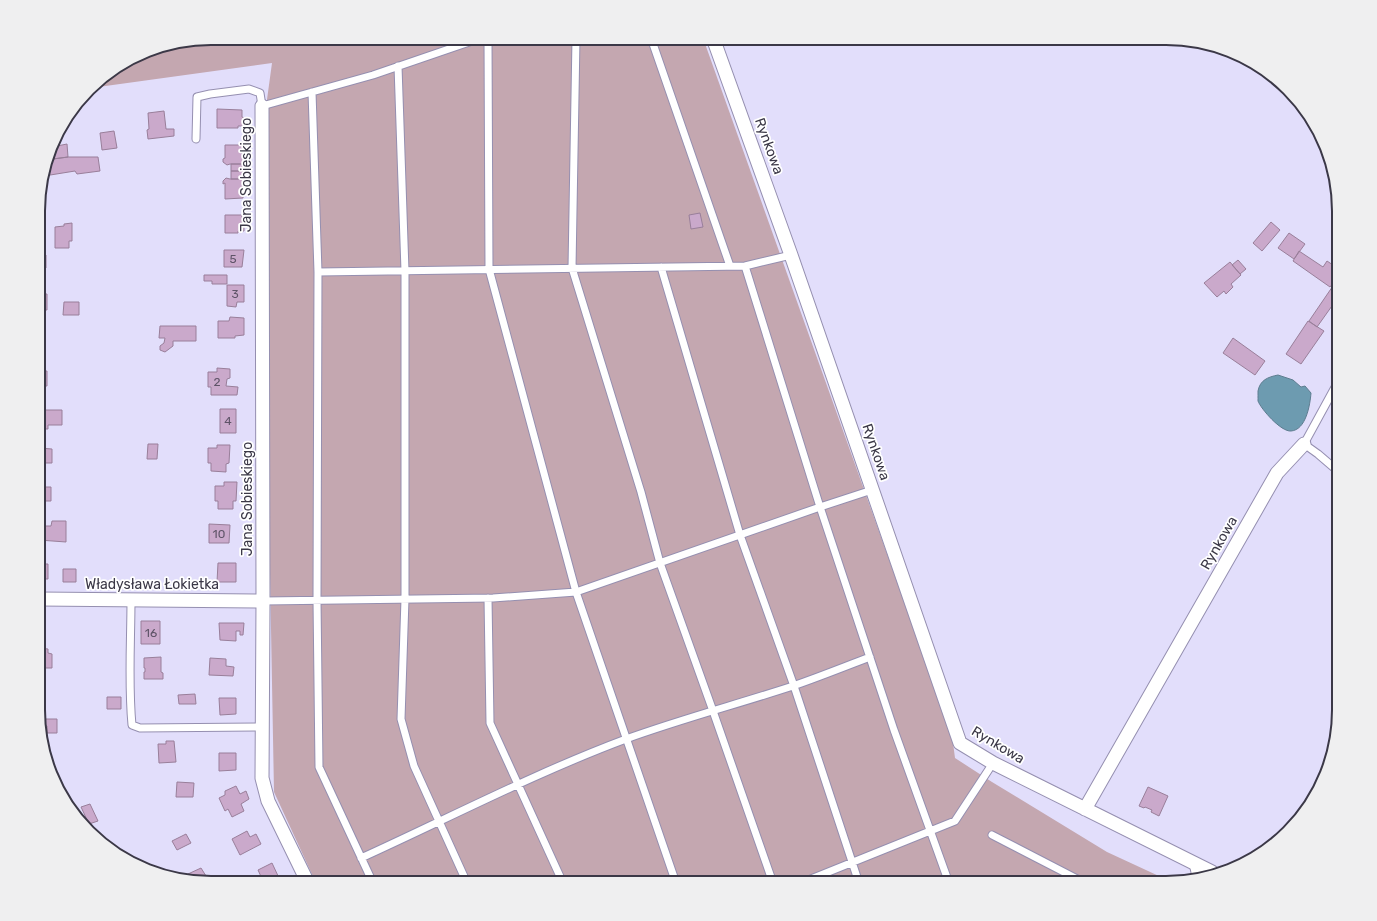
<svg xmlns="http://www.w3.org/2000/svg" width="1377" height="921" viewBox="0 0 1377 921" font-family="Rubik,sans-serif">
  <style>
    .green { fill: #c4a7b0 }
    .water { fill: #6d9bb0; stroke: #5e7d90 }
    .building { fill: #caa9cb; stroke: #997f9a }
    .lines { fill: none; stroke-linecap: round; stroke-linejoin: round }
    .lane-casing { stroke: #958fb0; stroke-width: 9 }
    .street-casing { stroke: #958fb0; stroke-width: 15 }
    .lane { stroke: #fff; stroke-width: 7 }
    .street { stroke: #fff; stroke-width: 13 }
    .labels { text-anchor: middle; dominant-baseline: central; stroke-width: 3.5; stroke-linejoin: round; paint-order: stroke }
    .number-label { font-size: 12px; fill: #5f5468 }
    .street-label { font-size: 14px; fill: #3b3847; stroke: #fff }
    .rim { fill: none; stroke: #3b3847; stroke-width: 2 }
  </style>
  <rect width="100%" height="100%" fill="#e2defb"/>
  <path class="green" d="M 211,38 L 703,38 L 897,582 L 953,743 L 955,758 L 992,782 L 1107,852 L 1174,883 L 316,883 L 274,792 L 262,136 L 272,63 L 91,88 L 97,81 L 145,51 Z"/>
  <path class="water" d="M 1278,375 L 1293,380 L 1301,387 L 1305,386 L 1311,393 C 1310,405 1306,430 1291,431 C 1281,432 1261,409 1258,401 C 1258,398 1258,393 1258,391 C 1260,380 1268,377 1278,375 Z"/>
  <path class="building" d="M 217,109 L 242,110 L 242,117 L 244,118 L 244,126 L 238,126 L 238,128 L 217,128 Z
    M 164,111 L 166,129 L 174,129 L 174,136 L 148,139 L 147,130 L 149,129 L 148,113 Z
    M 114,131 L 117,148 L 102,150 L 100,133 Z
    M 67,144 L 68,157 L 53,159 L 52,147 Z
    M 225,145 L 243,145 L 244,164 L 230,164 L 227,165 L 223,162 L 223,159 L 225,158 Z
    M 68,157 L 98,157 L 100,171 L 77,174 L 75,171 L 44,176 L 48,161 L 53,159 Z
    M 231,164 L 244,164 L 244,171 L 231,171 Z
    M 231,171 L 244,171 L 244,179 L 231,179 Z
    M 226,178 L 230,179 L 244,179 L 243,198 L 225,199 L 225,183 L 223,184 L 223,181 Z
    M 42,181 L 43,195 L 39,195 L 39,189 Z
    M 700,213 L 703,227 L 691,229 L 689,215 Z
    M 225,215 L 242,215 L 242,222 L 244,223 L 244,231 L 238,231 L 238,233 L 225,233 Z
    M 39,217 L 42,217 L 42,229 L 39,230 Z
    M 1271,222 L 1280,230 L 1262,251 L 1253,243 Z
    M 72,223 L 72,241 L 69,241 L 69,248 L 55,248 L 55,227 L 64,226 L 64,224 Z
    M 1289,233 L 1305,244 L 1294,259 L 1278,248 Z
    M 224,250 L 244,250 L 242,267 L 224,267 Z
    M 1299,251 L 1323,267 L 1327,261 L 1339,269 L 1339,276 L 1330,287 L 1293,261 Z
    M 39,255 L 46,255 L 46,268 L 39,269 Z
    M 1238,260 L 1246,269 L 1240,274 L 1232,265 Z
    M 1230,262 L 1241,275 L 1231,284 L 1233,287 L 1226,294 L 1224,291 L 1217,297 L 1204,283 Z
    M 204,275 L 227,275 L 227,284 L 212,284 L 212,281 L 204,281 Z
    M 1337,280 L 1339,281 L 1339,296 L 1317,327 L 1309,321 Z
    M 227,285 L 244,285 L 244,302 L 237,302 L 236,307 L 227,306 Z
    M 39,294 L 47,294 L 47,310 L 40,310 Z
    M 64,302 L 79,302 L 79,315 L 63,315 Z
    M 230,317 L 244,318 L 244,335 L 235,336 L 235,338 L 218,338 L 218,321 L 229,321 Z
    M 1308,321 L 1324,331 L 1301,364 L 1286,354 Z
    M 160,326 L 196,326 L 196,341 L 173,341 L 173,346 L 165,352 L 160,350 L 160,346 L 164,343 L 165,338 L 159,338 Z
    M 39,332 L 43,332 L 42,345 L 39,345 Z
    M 1233,338 L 1265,361 L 1255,375 L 1223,353 Z
    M 217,368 L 230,369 L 230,378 L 227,379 L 226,386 L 238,387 L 237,395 L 211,395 L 211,387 L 208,387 L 208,372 L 217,372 Z
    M 39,371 L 47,371 L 47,386 L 39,386 Z
    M 220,409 L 236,409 L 236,433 L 220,433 Z
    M 39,410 L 62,410 L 62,425 L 48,425 L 48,429 L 41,429 L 42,425 L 39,425 Z
    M 148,444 L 158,444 L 157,459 L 147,459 Z
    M 217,445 L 230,445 L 229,463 L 226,464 L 226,472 L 211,471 L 211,463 L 208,463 L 208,448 L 217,448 Z
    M 39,448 L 52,449 L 52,463 L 39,463 Z
    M 224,482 L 237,482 L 236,501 L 233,501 L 233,509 L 218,509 L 218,501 L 215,501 L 215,486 L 224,486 Z
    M 39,487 L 51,487 L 51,501 L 39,501 Z
    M 52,521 L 66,521 L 66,542 L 39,540 L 39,526 L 51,526 Z
    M 209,524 L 230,525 L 229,543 L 209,543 Z
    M 218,563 L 236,563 L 236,582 L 217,582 Z
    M 39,564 L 48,564 L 48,579 L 39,579 Z
    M 63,569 L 76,569 L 76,582 L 63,582 Z
    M 141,621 L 160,621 L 160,644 L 141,644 Z
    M 219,623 L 244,623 L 243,635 L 240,635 L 240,631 L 236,631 L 236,641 L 220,640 Z
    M 39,648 L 48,649 L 48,653 L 52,654 L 52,668 L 40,668 Z
    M 161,657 L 161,672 L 163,673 L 163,679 L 144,679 L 144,672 L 145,672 L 145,668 L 144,668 L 144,658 Z
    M 210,658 L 226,659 L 226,666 L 234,667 L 233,676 L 209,675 Z
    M 39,694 L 44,694 L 43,707 L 39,707 Z
    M 195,694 L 196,704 L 179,704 L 178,695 Z
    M 107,697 L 121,697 L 121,709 L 107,709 Z
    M 219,698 L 236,698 L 236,714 L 220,715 Z
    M 42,719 L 57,719 L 57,733 L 47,733 L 47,726 L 42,725 Z
    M 166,741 L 174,741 L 176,762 L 159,763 L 158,744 L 166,744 Z
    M 219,753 L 236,753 L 236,770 L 219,771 Z
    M 177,782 L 194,783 L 193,797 L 176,797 Z
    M 236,786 L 240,794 L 246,791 L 249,799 L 241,804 L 244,811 L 232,817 L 228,809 L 225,811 L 219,798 L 225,795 L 225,791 Z
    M 1148,787 L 1168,796 L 1159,816 L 1151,812 L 1152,810 L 1145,807 L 1144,808 L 1139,806 Z
    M 90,804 L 98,821 L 89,824 L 81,807 Z
    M 247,831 L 250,837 L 256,834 L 261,844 L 240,855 L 232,839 Z
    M 186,834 L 191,843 L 177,850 L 172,841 Z
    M 272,863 L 279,878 L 268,883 L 264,883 L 258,870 Z
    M 201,868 L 206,876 L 197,881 L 191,880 L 188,874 Z"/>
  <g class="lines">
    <defs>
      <path id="lane" d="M 488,38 L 489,269 L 576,592 L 676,883
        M 576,38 L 572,268 L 641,492 L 660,563 L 713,711 L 773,883
        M 651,38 L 730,266
        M 398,66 L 405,271 L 405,599 L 401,719 L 414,766 L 467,883
        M 312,92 L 318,272
        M 196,139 L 197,97 L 210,94 L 249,89 L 260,93 L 262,106 L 373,75 L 481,38
        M 745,266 L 820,507 L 894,730 L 949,883
        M 661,267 L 740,535 L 794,686 L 859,883
        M 1339,380 L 1304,444 L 1318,454 L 1339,472
        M 488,598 L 490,723 L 563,883
        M 131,600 C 131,641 128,683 132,725 L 140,728 L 262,727
        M 263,601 L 493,598 L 576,592 L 820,507 L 872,490
        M 992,835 L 1085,883
        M 361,858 C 449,818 535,773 626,739 C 681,719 738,704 793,686 C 819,677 844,667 870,657
        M 1193,863 L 1196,877
        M 373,883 L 319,767 L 317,600 L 318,272 L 745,266 L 791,255
        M 801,883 L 955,821 L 993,763"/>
      <path id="street" d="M 713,38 L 791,255 L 960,743 L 993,763 L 1212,872
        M 262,106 L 263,601 L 262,778 L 268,801 L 308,883
        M 39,599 L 263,601
        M 1085,809 L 1277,473 L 1304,444"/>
    </defs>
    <use href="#lane" class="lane-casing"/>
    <use href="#street" class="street-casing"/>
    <use href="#lane" class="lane"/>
    <use href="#street" class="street"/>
  </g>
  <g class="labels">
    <g class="number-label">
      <text x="233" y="259">5</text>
      <text x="235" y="294">3</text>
      <text x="217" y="382">2</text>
      <text x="228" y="421">4</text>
      <text x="219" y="534">10</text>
      <text x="151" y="633">16</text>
    </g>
    <g class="street-label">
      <text transform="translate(769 146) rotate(70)">Rynkowa</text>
      <text transform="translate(246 175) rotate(-90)">Jana Sobieskiego</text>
      <text transform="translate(876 452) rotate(71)">Rynkowa</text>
      <text transform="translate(247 499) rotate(-90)">Jana Sobieskiego</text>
      <text transform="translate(1219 543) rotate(-60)">Rynkowa</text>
      <text x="152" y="584">Władysława Łokietka</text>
      <text transform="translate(998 745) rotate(31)">Rynkowa</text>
    </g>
  </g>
  <path d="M0 0H1377V921H0ZM211 45H1166A166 166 0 0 1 1332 211V710A166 166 0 0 1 1166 876H211A166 166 0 0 1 45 710V211A166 166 0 0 1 211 45Z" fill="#efeff0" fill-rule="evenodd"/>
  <path class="rim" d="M211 45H1166A166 166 0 0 1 1332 211V710A166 166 0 0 1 1166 876H211A166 166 0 0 1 45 710V211A166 166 0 0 1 211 45Z"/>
</svg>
